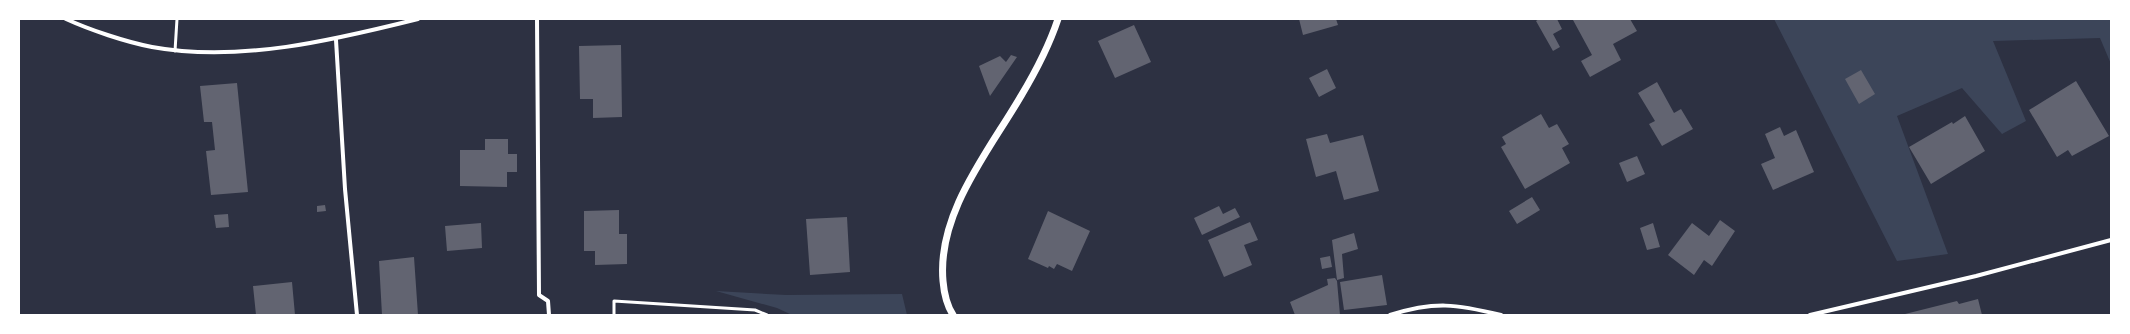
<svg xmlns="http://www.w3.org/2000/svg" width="2130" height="334" viewBox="0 0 2130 334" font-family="Literata,serif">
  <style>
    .green { fill: #3c4559 }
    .building { fill: #626471 }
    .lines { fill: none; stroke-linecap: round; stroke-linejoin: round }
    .service { stroke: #fff; stroke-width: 3 }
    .minor { stroke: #fff; stroke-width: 4 }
    .tertiary { stroke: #fff; stroke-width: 7 }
  </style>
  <rect width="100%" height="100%" fill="#2d3142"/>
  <path class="green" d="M 1774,19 L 2111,19 L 2111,64 L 2100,38 L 1993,41 L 2026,121 L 2002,134 L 1962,88 L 1897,116 L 1948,254 L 1897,261 Z
    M 716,291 L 786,295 L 902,294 L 907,315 L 792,315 L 777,308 Z"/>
  <path class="building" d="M 1299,19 L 1336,19 L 1338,25 L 1303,35 Z
    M 1539,19 L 1557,19 L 1562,29 L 1553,34 L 1560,47 L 1553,51 L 1536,21 Z
    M 1575,19 L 1630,19 L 1637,31 L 1613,44 L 1621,60 L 1590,77 L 1581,61 L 1592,55 L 1573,20 Z
    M 1134,25 L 1151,62 L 1115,78 L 1098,41 Z
    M 621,45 L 622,117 L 593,118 L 593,99 L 580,99 L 579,46 Z
    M 1011,55 L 1017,57 L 990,96 L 979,66 L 1000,56 L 1006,62 Z
    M 1327,69 L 1336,88 L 1319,97 L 1309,78 Z
    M 1861,70 L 1875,94 L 1859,104 L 1845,79 Z
    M 2076,81 L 2109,136 L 2072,156 L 2068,150 L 2057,157 L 2029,110 Z
    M 1657,82 L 1674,113 L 1681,109 L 1693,129 L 1662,146 L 1649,124 L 1655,121 L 1638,93 Z
    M 237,83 L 248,192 L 211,195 L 206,151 L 215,150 L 212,122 L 204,122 L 200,86 Z
    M 1541,114 L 1549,128 L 1557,124 L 1569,144 L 1562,148 L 1570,163 L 1525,189 L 1501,147 L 1506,144 L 1502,137 Z
    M 1965,116 L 1985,151 L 1931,184 L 1909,147 L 1952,122 L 1953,124 Z
    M 1780,127 L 1784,136 L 1796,130 L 1814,172 L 1773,190 L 1761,164 L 1775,158 L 1765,134 Z
    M 1327,134 L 1330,143 L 1363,135 L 1379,191 L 1344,200 L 1336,171 L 1316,177 L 1306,139 Z
    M 485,139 L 508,139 L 508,154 L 517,154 L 517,172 L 507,172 L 507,187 L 460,186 L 460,150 L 485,150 Z
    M 1637,156 L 1645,174 L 1627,182 L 1619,163 Z
    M 1532,197 L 1540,210 L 1517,224 L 1509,211 Z
    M 325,205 L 326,211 L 317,212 L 317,206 Z
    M 1219,206 L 1223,214 L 1235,208 L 1240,217 L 1202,235 L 1194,218 Z
    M 619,210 L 619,234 L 627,234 L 627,264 L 595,265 L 595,251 L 584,251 L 584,211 Z
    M 1048,211 L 1090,231 L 1072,271 L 1057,264 L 1054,269 L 1049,266 L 1048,268 L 1028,259 Z
    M 228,214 L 229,227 L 216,228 L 214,215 Z
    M 847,217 L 850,272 L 810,275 L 806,219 Z
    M 1720,220 L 1735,231 L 1712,266 L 1704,260 L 1694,275 L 1668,255 L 1692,223 L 1709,236 Z
    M 1250,222 L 1258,240 L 1244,245 L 1252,265 L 1224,277 L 1208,240 Z
    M 481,223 L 482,248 L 447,251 L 445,226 Z
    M 1653,223 L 1660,247 L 1647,250 L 1640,228 Z
    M 1354,233 L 1358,249 L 1342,254 L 1344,278 L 1337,280 L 1332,240 Z
    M 1330,256 L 1332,267 L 1322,269 L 1320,258 Z
    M 414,257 L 418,315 L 382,315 L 379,261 Z
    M 1382,275 L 1387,305 L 1344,310 L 1340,282 Z
    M 1335,278 L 1337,281 L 1340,315 L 1295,315 L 1290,302 L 1328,285 L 1327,279 Z
    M 292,282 L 295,315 L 256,315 L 253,286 Z
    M 1978,299 L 1982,315 L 1901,315 L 1957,301 L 1959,304 Z"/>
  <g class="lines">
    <path class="service" d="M 175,51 L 177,19
      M 614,315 L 614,301 L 755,310 L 767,315"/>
    <path class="minor" d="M 66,19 C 90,30 126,42 152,47 C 239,63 334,40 418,19
      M 537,19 L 539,295 L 548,301 L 549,315
      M 336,40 L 345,189 L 357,315
      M 1390,315 C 1435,301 1456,304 1501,315
      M 1810,315 L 1976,276 L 2111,240"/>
    <path class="tertiary" d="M 953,315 C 946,304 944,293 943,281 C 937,213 989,151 1021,96 C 1036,71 1049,46 1058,19"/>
  </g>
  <rect width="2130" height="334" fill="none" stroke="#ffffff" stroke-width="40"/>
</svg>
